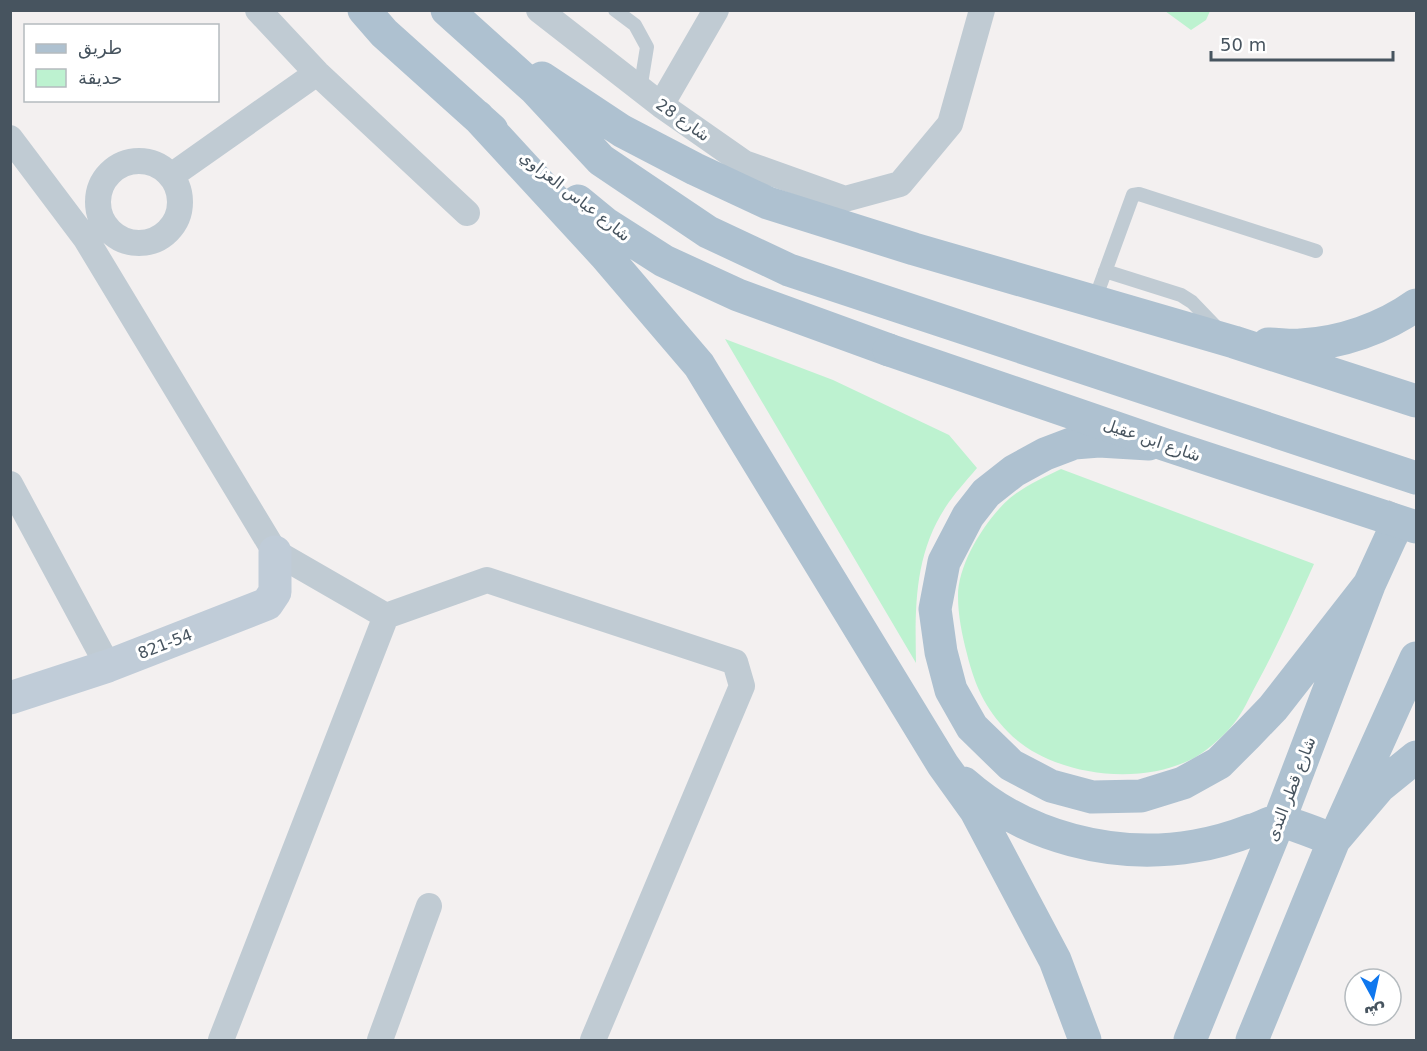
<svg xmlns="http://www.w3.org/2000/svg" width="1427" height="1051" viewBox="0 0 1427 1051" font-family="'DejaVu Sans','Noto Sans Arabic',sans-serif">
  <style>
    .green { fill: #bdf2d0 }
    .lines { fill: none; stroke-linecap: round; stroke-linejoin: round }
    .primary-tunnel { stroke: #c8c9cc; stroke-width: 33; stroke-dasharray: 33 16; stroke-linecap: butt }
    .lane { stroke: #c0cbd3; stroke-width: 14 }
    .street { stroke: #c0cbd3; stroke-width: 26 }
    .secondary { stroke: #c0ccd8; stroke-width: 33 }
    .primary { stroke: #aec1d0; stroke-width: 33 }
    .primary-bridge { stroke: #aec1d0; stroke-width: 33 }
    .labels { text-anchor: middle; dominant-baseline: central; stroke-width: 6; stroke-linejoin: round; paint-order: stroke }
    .street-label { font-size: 16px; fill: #47545f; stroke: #fff }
  </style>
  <rect width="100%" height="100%" fill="#f3f0f0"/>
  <path class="green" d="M 1165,11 L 1210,11 L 1206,20 L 1191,30 Z
    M 725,339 L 833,380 L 949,435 L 977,468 C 966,481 954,494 945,508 C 914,556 915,609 916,663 Z
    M 1061,469 L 1314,564 C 1295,606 1277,647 1255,687 C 1249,698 1243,712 1235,722 C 1226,734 1204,754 1190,760 C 1137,786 1051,776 1008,732 C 985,708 975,686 967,654 C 962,635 958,615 958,596 C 958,563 986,519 1010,498 C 1025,486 1044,477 1061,469 Z"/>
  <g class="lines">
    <path class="primary-tunnel" d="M 1391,537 L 1416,480"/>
    <path class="lane" d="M 615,10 L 635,25 L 647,47 L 640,90
      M 1105,271 L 1181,295 L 1192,302 L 1217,328
      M 1094,302 L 1133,195 L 1139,194 L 1316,251"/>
    <path class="street" d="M 258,10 L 317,73 L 467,213
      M 539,10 L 661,105 L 744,163 L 845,199 L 900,184 L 950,124 L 982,10
      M 661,105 L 716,10
      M 10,138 L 86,239 L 275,552 L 386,616
      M98 202a41 41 0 1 1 82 0a41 41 0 1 1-82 0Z
      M 171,176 L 317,73
      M 10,484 L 108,666
      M 221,1040 L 386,616 L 487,580 L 735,662 L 742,686 L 593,1040
      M 380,1040 L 429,906"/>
    <path class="secondary" d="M 10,698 L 108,666 L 267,604 L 275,592 L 275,552"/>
    <path class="primary" d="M 364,10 L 384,33 L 492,130
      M 447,10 L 535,89 L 601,160 L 708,232 L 789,270 L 1416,478
      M 542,78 L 622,131 L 695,169 L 768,203 L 914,249 L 1234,342 L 1416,401
      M 477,116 L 605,255 L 699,365 L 943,765 L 976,811 L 1055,960 L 1085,1040
      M 578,201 L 606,224 L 664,261 L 738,295 L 889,350
      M 1268,344 C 1279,344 1290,346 1301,345 C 1341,343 1384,328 1416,305
      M 1149,444 L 1099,441 L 1074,443 L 1045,454 L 1014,471 L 986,493 L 968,516 L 944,562 L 935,609 L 941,652 L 951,690 L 972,727 L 1011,765 L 1051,786 L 1092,797 L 1141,796 L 1183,783 L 1219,763 L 1247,735 L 1273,708 L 1369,585
      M 964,783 C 1025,837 1114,860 1195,846 C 1214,843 1234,837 1252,830 C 1260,828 1270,822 1278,821 C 1287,821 1323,836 1334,840 L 1379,787 L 1416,757
      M 1190,1040 L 1279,821 L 1369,585 L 1391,537
      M 1252,1040 L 1334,840 L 1416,658"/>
    <path class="primary-bridge" d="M 889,350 L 1166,445 L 1416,527"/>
  </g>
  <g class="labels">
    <g class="street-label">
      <text transform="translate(683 120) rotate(35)">شارع 28</text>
      <text transform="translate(575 196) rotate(38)">شارع عباس العزاوي</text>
      <text transform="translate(1152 440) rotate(19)">شارع ابن عقيل</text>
      <text transform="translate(165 644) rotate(-21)">821-54</text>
      <text transform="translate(1291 789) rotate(-69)">شارع قطر الندى</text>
    </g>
  </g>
  <rect width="1427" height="1051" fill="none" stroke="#47545f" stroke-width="24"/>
  <rect x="24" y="24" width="195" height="78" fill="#ffffff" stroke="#b5bbbf" stroke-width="1.5"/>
  <rect x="36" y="44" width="30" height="9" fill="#aec1d0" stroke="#b5bbbf" stroke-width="1.5"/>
  <text x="78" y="54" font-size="18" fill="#47545f">طريق</text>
  <rect x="36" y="69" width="30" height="18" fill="#bdf2d0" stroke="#b5bbbf" stroke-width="1.5"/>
  <text x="78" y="84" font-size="18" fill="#47545f">حديقة</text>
  <g transform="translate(1373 997) rotate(172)"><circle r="28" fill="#ffffff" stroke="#b5bbbf" stroke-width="1.5"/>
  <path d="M0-4.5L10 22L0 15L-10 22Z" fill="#0f77ee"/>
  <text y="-9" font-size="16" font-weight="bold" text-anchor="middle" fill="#47545f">ش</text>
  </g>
  <path d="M1211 51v9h182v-9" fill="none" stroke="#47545f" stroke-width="3"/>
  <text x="1220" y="51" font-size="18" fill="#47545f" stroke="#ffffff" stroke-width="4.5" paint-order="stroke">50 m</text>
</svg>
